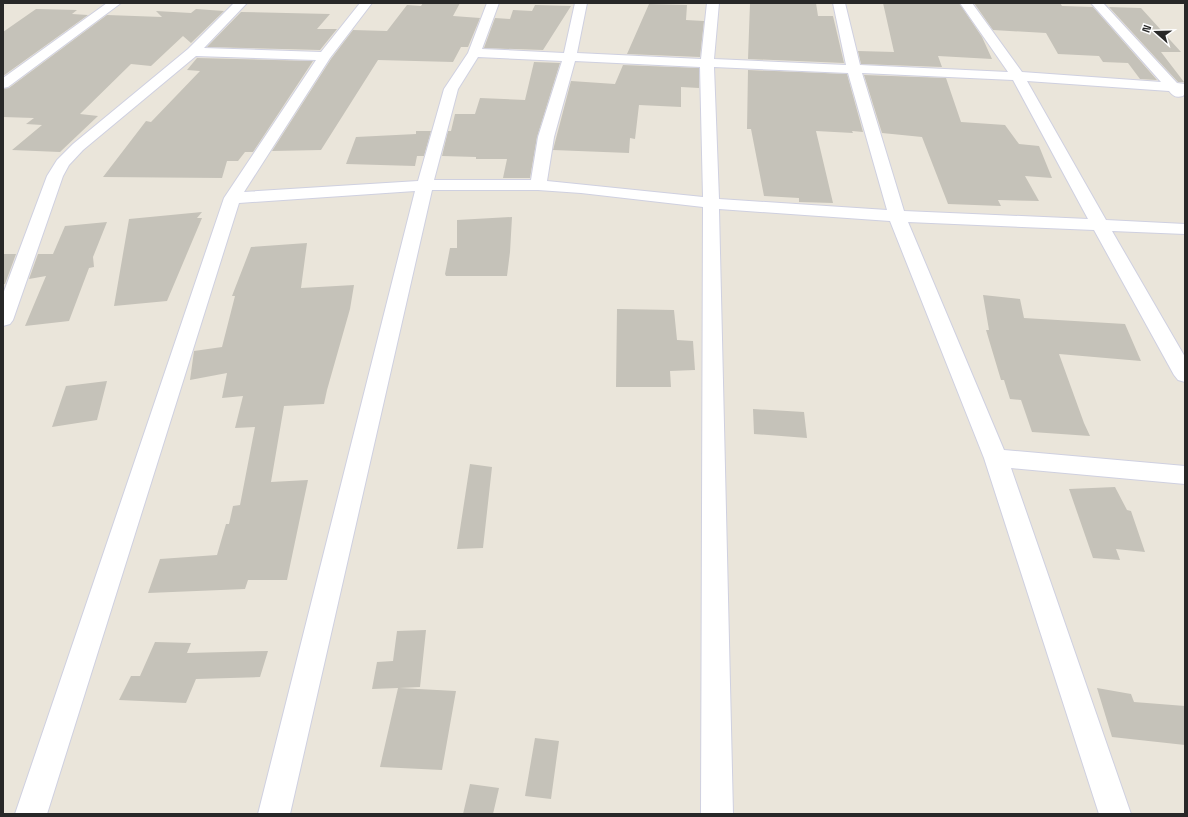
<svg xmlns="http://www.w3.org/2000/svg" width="1188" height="817" viewBox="0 0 1188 817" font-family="'Space Grotesk',sans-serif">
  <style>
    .building { fill: #c5c2b9 }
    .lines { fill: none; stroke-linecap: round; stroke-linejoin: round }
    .street-casing { stroke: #cfd0e0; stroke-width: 2 }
    .street { fill: #fff; fill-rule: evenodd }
  </style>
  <rect width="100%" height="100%" fill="#eae5da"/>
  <path class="building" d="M 423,3 L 460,3 L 453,16 L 480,18 L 468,47 L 461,47 L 453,62 L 378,60 L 321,150 L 272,151 L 331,59 L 353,30 L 387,31 L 407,5 L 421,6 Z
    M 750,3 L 816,3 L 818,16 L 833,16 L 844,63 L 748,59 Z
    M 883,3 L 959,3 L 982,37 L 992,59 L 938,56 L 942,67 L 861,64 L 858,51 L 894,52 Z
    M 974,3 L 1060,3 L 1062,6 L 1093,7 L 1157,80 L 1140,79 L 1128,63 L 1103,62 L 1099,56 L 1058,54 L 1046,33 L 993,30 Z
    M 649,4 L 687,5 L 686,20 L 704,21 L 700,57 L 627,54 Z
    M 535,5 L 571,6 L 543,50 L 484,48 L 495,18 L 510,19 L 513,10 L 532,11 Z
    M 1109,7 L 1141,8 L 1181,52 L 1161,52 L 1184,82 L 1178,82 Z
    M 36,9 L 77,10 L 72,14 L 88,15 L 3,76 L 3,32 Z
    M 196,9 L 224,11 L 191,43 L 183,36 L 151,66 L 131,64 L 80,114 L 98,116 L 60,152 L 12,150 L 42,125 L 26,124 L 34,118 L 3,117 L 3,89 L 9,88 L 107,15 L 162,17 L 156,11 L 191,13 Z
    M 241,12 L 330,14 L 317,29 L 337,29 L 320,50 L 207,47 Z
    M 197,58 L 313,61 L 253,152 L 245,152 L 238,161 L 227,161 L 222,178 L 103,177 L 146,121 L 151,122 L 200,71 L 187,70 Z
    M 534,62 L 560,63 L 537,137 L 530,178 L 503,178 L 507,159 L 476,159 L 476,157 L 442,156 L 448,131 L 451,131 L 455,114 L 475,114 L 480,98 L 525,100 Z
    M 623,65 L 699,68 L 699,88 L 681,87 L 681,107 L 639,105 L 635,139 L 630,138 L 629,153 L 553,150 L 571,81 L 615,84 Z
    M 748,70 L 847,74 L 863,132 L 852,131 L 853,133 L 816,131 L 833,203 L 799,202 L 799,198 L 764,196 L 751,129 L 747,129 Z
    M 864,75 L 946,78 L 961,122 L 1005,125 L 1019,144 L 1039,146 L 1052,178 L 1025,176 L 1039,201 L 998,200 L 1001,206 L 948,204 L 922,137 L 882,133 Z
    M 416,131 L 431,131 L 424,156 L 417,156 L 415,166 L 346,164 L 356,137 L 416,134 Z
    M 202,212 L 197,218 L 202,218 L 167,301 L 114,306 L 129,219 Z
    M 512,217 L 510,252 L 507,276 L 446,276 L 445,274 L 450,248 L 457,248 L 457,220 Z
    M 107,222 L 93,257 L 94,267 L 89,268 L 69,321 L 25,326 L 46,276 L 29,279 L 38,254 L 53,254 L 65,226 Z
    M 307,243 L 301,288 L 354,285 L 350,309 L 327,390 L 324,404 L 284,406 L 271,482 L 308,480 L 287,580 L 248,580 L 245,589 L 148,593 L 160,559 L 217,555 L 226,524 L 229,524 L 233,506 L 240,505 L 255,427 L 235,428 L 243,396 L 222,398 L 227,373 L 190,380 L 194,351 L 222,347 L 235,296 L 232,296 L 251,247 Z
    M 3,254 L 16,254 L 5,284 L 3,284 Z
    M 983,295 L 1020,299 L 1024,318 L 1125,324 L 1141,361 L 1059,354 L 1084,423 L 1090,436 L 1032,432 L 1021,400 L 1010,399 L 1004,380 L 1001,380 L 986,330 L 989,330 Z
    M 617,309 L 674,310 L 677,340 L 693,341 L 695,370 L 670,371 L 671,387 L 616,387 Z
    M 107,381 L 97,420 L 52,427 L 66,386 Z
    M 753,409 L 804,412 L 807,438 L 754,434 Z
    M 470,464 L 492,467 L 483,548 L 457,549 Z
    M 1115,487 L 1127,510 L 1131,511 L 1145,552 L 1116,549 L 1120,560 L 1093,558 L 1069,489 Z
    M 426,630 L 420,687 L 399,688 L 456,691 L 442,770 L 380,767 L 398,688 L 372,689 L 377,662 L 393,661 L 397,631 Z
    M 155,642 L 191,643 L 187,653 L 268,651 L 260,677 L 196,679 L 186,703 L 119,700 L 131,676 L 140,676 Z
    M 1097,688 L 1131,694 L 1134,702 L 1185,706 L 1185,745 L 1112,737 Z
    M 535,738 L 559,741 L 551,799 L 525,796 Z
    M 470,784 L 499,788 L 493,814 L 463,814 Z"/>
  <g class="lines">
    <defs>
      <path id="street" d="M 107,3 L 121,3 L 8,87 L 3,88 L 3,78 Z
        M 234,3 L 247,3 L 204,48 L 321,52 L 360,3 L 372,3 L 330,58 L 244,192 L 418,181 L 444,89 L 468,53 L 487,3 L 499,3 L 482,49 L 564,53 L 575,3 L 587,3 L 577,53 L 701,59 L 707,3 L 719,3 L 714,59 L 846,65 L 833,3 L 845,3 L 860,65 L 1008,72 L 960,3 L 972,3 L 1022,72 L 1161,82 L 1091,3 L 1103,3 L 1177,83 L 1185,84 L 1185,93 L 1183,96 C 1176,98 1173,96 1169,91 L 1027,81 L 1106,220 L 1185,224 L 1185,234 L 1112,231 L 1185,357 L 1185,382 L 1178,380 L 1174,375 L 1094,230 L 908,222 L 1004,450 L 1185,466 L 1185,484 L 1011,468 L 1131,814 L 1099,814 L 984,458 L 890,221 L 719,209 L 733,814 L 701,814 L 703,207 L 581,193 L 538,190 L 432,190 L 290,814 L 258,814 L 415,191 L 239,203 L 47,814 L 15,814 L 224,198 L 316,60 L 196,56 L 83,150 L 69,165 L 63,176 L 13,320 L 10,324 L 3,326 L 3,294 L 47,176 L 57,160 L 73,144 L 188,49 ZM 478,57 L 562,61 L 538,137 L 531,180 L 434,180 L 458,89 ZM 575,61 L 700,67 L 703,197 L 547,181 L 554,137 ZM 714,67 L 848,73 L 887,210 L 719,199 ZM 862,73 L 1013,80 L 1088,219 L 904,211 Z"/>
    </defs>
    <use href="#street" class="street-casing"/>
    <use href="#street" class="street"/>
  </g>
  <rect width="1188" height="817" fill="none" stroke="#282828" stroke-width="8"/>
  <g transform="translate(1156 32) rotate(290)" stroke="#ffffff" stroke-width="3" paint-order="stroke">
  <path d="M0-3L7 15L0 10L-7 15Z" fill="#282828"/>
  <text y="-6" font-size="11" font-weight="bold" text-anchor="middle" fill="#282828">N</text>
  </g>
</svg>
